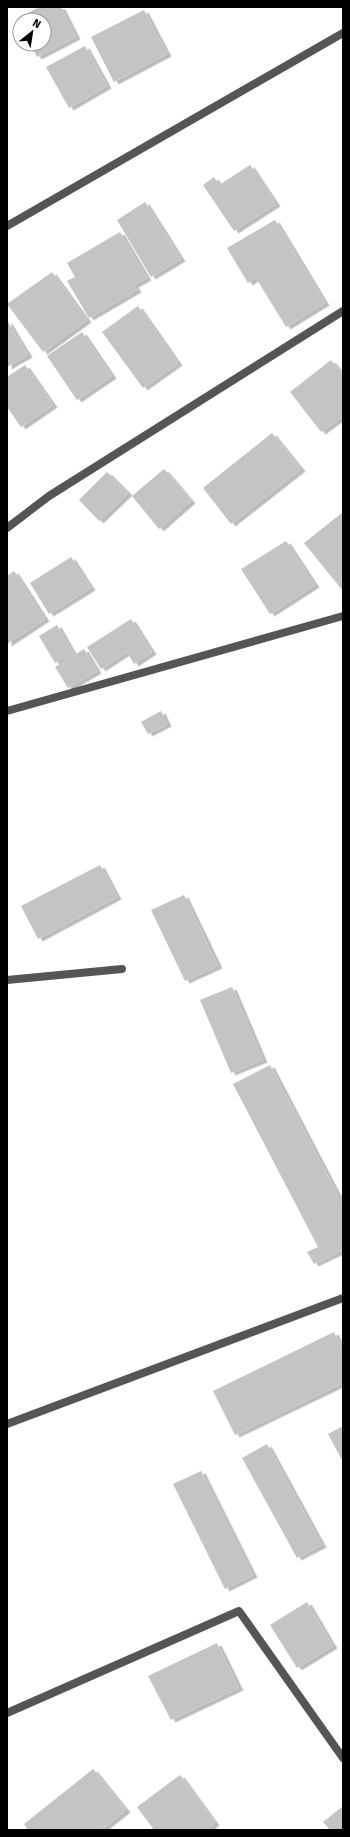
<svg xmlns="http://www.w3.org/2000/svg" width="350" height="1837" viewBox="0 0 350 1837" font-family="'Fira Sans',sans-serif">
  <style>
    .building { fill: #c4c4c4; filter: url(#shadow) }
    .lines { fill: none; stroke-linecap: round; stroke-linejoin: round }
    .lane { stroke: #555; stroke-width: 8 }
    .street { stroke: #555; stroke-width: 8 }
  </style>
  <defs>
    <filter id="shadow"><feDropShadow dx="4.5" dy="2.5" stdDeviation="0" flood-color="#0004"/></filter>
  </defs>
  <rect width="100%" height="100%" fill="#fff"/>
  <path class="building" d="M 39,7 L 61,7 L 76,37 L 37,57 L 30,44 L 44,44 L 44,20 L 20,20 L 20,24 L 17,19 Z
    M 144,10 L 167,54 L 114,82 L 91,37 Z
    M 85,46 L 107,86 L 69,108 L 46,67 Z
    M 250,165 L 276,204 L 234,231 L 203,185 L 214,177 L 219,185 Z
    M 145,202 L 181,259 L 151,277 L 117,220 Z
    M 275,220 L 325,303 L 286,327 L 256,278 L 248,283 L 227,248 Z
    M 120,232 L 147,278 L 134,285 L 137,290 L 89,318 L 67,281 L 75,277 L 67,263 Z
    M 52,272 L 87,320 L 43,352 L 7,304 Z
    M 138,306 L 178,363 L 143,388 L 102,332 Z
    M 7,320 L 28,355 L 7,367 Z
    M 82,332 L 112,376 L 77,400 L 47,356 Z
    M 331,360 L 343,375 L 343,416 L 321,432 L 290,392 Z
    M 25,365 L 53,405 L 21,427 L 7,407 L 7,377 Z
    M 272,433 L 301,469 L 231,524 L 203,488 Z
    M 164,469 L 191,501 L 159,529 L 132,496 Z
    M 107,472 L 128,493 L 99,521 L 79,500 Z
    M 343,512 L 343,591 L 304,543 Z
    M 286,541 L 315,585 L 270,614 L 241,569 Z
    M 71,557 L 91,588 L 49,614 L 30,583 Z
    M 14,571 L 45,619 L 7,644 L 7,576 Z
    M 131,619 L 152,652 L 134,664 L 127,652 L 101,669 L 87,647 Z
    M 57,625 L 73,653 L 55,663 L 39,636 Z
    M 84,649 L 97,671 L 68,688 L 55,667 Z
    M 161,711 L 167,724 L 148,734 L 141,722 Z
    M 100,865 L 117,897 L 38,939 L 21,906 Z
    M 184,895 L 218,966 L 185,981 L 151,910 Z
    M 232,987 L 263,1060 L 231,1073 L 200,1000 Z
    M 270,1065 L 343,1205 L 343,1250 L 314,1264 L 307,1252 L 318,1247 L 233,1084 Z
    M 334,1332 L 343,1351 L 343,1383 L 235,1435 L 213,1391 Z
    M 343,1426 L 343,1462 L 328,1434 Z
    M 267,1444 L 322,1545 L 297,1558 L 242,1458 Z
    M 201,1471 L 253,1575 L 225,1589 L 173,1484 Z
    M 307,1602 L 333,1646 L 297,1668 L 270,1625 Z
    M 217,1643 L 239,1688 L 171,1720 L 148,1676 Z
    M 93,1769 L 126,1810 L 101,1830 L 28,1830 L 24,1824 Z
    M 180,1775 L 215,1823 L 206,1830 L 154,1830 L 137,1807 Z
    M 343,1806 L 343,1830 L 330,1830 L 323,1822 Z"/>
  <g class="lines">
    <path class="lane" d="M 7,980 L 122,969"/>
    <path class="street" d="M 7,226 L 343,33
      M 7,528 L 49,496 L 343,311
      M 7,711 L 343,616
      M 7,1424 L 343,1298
      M 7,1713 L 239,1611 L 343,1758"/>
  </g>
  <rect width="350" height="1837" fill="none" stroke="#000000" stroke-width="16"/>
  <g transform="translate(32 32) rotate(30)"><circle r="19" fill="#ffffff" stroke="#999999"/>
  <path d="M0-3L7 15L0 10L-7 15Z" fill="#000000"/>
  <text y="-6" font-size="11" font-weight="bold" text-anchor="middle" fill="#000000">N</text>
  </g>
</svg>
